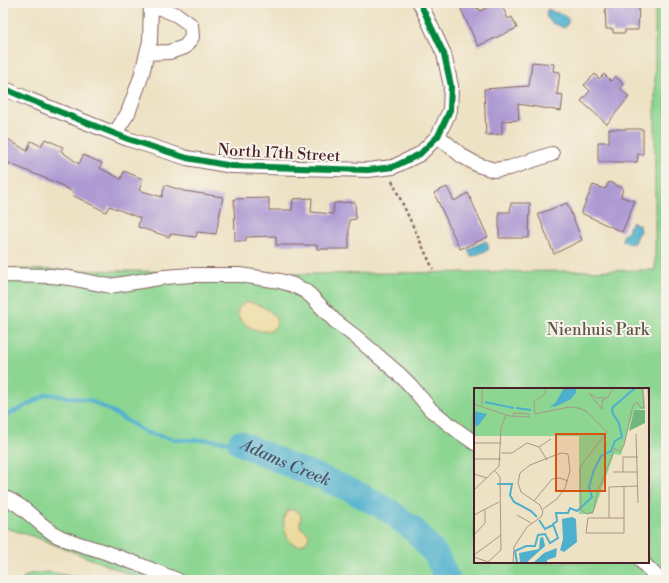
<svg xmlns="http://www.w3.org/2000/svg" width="669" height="583" viewBox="0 0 669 583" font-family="'Libre Bodoni',serif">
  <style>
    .green { fill: #8cd692; stroke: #6b7a5e; fill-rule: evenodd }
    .sand { fill: #eeda9e; stroke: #9c7c64 }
    .water { fill: #4eb0cd; stroke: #4c687c }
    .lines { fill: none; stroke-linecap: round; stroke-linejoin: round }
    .stream { stroke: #4eb0cd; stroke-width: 4 }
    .river { stroke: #4eb0cd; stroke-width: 25 }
    .building { fill: #ad9ad3 }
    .minor-casing { stroke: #836361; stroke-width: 16 }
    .path { stroke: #836361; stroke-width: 2.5; stroke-dasharray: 3 3; stroke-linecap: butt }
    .minor { stroke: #fff; stroke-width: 14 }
    .cycleway-casing { stroke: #f7f3e8; stroke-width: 8 }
    .cycleway { stroke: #00873e; stroke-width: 6 }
    .labels { text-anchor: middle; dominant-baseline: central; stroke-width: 4; stroke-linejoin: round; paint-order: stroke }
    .street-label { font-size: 16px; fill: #4a1f2b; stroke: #f7f3e8 }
    .park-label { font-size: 16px; fill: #5e564a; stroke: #f7f3e8 }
    .water-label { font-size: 17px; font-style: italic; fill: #4b5264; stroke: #f7f3e8 }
    .inset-river { fill: none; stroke: #4eb0cd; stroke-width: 2 }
    .inset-road { fill: none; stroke: #ac9487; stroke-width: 1 }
    .view { fill: #d8530f; fill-opacity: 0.15; stroke: #d8530f; stroke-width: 2 }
    .inset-edge { fill: none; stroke: #4a1f2b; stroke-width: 2 }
  </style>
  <rect width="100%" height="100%" fill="#f7f3e8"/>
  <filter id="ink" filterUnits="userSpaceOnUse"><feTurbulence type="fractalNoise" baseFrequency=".025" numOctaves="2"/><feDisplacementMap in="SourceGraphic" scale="8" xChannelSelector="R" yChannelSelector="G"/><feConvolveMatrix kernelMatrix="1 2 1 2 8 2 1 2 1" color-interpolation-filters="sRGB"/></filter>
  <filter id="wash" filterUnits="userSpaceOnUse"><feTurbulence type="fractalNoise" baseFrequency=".012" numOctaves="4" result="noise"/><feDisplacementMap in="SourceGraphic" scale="16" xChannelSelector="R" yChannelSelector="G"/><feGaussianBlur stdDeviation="0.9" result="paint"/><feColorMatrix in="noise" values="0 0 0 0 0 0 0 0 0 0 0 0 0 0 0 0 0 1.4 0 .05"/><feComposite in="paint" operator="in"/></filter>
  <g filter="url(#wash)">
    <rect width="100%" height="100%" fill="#eee2c4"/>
    <path class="green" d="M 655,3 L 666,3 L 666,580 L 144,580 L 38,538 L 3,527 L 3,269 L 313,274 L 655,270 ZM 475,389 L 648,389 L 648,562 L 475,562 Z
      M 48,572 L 65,575 L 83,580 L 23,580 L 23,578 L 30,574 Z"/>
    <path class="sand" d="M 248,302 C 257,303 285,315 274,328 C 272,330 269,331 266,331 C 251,333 222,311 248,302 Z
      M 289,510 L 295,510 L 300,514 C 302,518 299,522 300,527 L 309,534 C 309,542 298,550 291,542 C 284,535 282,521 286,512 Z"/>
    <path class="water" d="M 548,9 L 556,13 L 559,13 C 565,18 572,16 566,27 L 563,28 L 556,24 L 553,24 L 547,18 L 546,12 Z
      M 633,222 L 639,225 L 640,231 L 637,235 L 634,243 L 629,244 L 622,240 L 624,234 L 628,231 L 630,225 Z
      M 486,241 C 489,244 489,247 488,250 L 471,257 L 468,249 Z"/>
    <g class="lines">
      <path class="stream" d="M 3,417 L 27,405 L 47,394 L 89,400 L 111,411 L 147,433 L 178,440 L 211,440 L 240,443"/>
      <path class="river" id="s1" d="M 240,443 L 289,465 L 351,490 L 388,510 L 413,529 L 436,555 L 448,580"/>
    </g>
    <g id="blocks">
      <path class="building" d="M 458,3 L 474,3 L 477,9 L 479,8 L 480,11 L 497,3 L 501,3 L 508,19 L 512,17 L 517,28 L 478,46 Z
        M 605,3 L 639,3 L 638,30 L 625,30 L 625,33 L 613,33 L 613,29 L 606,29 Z
        M 532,62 L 554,64 L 553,71 L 560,72 L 557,94 L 563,95 L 561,111 L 518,104 L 519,120 L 502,121 L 502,134 L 486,135 L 484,89 L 529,86 Z
        M 595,74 L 599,79 L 604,74 L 611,81 L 615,76 L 623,84 L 620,88 L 629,97 L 607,124 L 581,101 L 590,91 L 584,85 Z
        M 609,129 L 643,129 L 643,154 L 638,154 L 637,162 L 598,162 L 598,142 L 609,142 Z
        M 3,136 L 27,151 L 31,141 L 41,146 L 45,139 L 63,147 L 61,151 L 79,164 L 83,155 L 102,163 L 100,168 L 121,179 L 124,171 L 143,179 L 139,190 L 162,197 L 165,185 L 184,191 L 223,197 L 216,234 L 197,232 L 196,237 L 170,234 L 169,237 L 138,227 L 140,218 L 109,206 L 106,212 L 72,195 L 73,192 L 57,183 L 3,161 Z
        M 609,182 L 623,188 L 621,197 L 635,201 L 622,232 L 581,213 L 593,185 L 605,189 Z
        M 447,187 L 454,201 L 468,193 L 488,237 L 460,249 L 434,193 Z
        M 269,198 L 269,210 L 292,210 L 293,199 L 312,198 L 311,212 L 333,214 L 334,203 L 355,202 L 356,219 L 349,220 L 349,249 L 317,249 L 317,245 L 276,245 L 276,236 L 246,237 L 246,241 L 235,241 L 234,199 Z
        M 511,203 L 530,203 L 529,238 L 499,238 L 499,212 L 510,212 Z
        M 567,203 L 582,240 L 554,254 L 538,214 Z"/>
    </g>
  </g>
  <g filter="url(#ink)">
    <use href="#blocks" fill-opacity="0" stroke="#836361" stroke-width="1"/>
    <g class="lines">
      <defs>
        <path id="minor" d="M 147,53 L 169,52 L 185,47 L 192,37 L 191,25 L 177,15 L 151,4
          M 3,88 L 30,100 L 128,139 L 187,158 L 232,166 L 368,170 L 393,167 L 420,154 L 438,136 L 450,110 L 451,86 L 444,54 L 420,3
          M 115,133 L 128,113 L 141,77 L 150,41 L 151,3
          M 438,136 L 462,156 L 478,165 L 494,170 L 509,168 L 552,154
          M 3,275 L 51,276 L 70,278 L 110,286 L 165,277 L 191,275 L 240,275 L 280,281 L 293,285 L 305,291 L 311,296 L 335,321 L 356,337 L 399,374 L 411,386 L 431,410 L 458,431 L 475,443
          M 3,497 C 25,505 38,525 58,536 C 71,542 85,546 99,550 C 125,559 151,569 177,580
          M 642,562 L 660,580"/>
      </defs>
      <use href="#minor" class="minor-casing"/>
      <path class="path" d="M 392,181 L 433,269
        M 3,565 L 3,580"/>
      <use href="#minor" class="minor"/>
      <defs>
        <path id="cycleway" d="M 3,88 L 30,100 L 128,139 L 187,158 L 232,166 L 368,170 L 393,167 L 420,154 L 438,136 L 450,110 L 451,86 L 444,54 L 420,3"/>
      </defs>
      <use href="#cycleway" class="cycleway-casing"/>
      <use href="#cycleway" class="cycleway"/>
    </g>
  </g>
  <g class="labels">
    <g class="street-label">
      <text transform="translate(279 153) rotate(3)">North 17th Street</text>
    </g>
    <g class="park-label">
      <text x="598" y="330">Nienhuis Park</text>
    </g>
    <g class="water-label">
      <text stroke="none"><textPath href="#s1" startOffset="50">Adams Creek</textPath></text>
    </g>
  </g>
  <g transform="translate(474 388)">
    <rect width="175" height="175" fill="#eee2c4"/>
    <path d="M 0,0 L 170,0 L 171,21 L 160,22 L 147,67 L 140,66 L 119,126 L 105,126 L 105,48 L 0,48 Z" fill="#8cd692"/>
    <path d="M 160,22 L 171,22 L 171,35 L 155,43 Z" fill="#71b77c"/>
    <path d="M 90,0 L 102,0 L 102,5 L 97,11 L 83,18 L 76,19 L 82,14 ZM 0,23 L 13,26 L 4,38 L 0,38 ZM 98,129 L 102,131 L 103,154 L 90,164 L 86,162 L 89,151 L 88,131 ZM 69,149 L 71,158 L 52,175 L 46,174 L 45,165 L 65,161 L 66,150 ZM 83,160 L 82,169 L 73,172 L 73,175 L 57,175 L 56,174 L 60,174 L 70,165 Z" fill="#4eb0cd"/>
    <path class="inset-river" d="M 11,14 L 40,20M 42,20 L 57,22M 120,82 L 127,68 L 137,63 L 141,53 L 148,49 L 145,35 L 139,26 L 138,20 L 161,0M 23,96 L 38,96 L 36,107 L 40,114 L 57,123 L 63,129M 65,132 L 71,141 L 79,137M 43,175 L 41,163 L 52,158 L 61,158 L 64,147 L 71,146 L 76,155 L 84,150 L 79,136 L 83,133 L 82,125 L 94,125 L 96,120 L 103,123 L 115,112 L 118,109 L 115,99 L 120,82"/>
    <path class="inset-road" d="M 72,0 L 71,6 L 60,14 L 61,26 L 95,19 L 104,20 L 112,23 L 133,44 L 106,79 L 107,122 L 113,126 L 119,124 L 124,103 L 141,60 L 146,64 L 150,57 L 159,17 L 163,14 L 167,20 L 170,20 L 168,0M 174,0 L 175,26M 132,10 L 123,10 L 115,5 L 128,21 L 128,13 L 134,9 L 139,0M 0,16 L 35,28 L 37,28 L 55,29 L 55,26 L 40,25 L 39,28M 8,17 L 8,0M 162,46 L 164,115M 0,55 L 27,55M 65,59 L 73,72M 27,65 L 38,65 L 53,55 L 65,59 L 77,51M 0,71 L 27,71M 139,84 L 164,84M 149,84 L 149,69 L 164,69M 0,86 L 13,90M 150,98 L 150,145 L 112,145 L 114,130 L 150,130M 0,102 L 25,78 L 27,39 L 32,27M 60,113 L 78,91 L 86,90 L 94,93M 69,121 L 83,111 L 91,100 L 96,83 L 94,66M 0,127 L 25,114M 43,127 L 57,135M 135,130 L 135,99 L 164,98M 0,147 L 11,135 L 11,122M 0,167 L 27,147M 0,169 L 14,174M 14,174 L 27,162 L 26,89 L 21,83M 39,175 L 40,159 L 53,139 L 67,129 L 69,124 L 66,117 L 47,104 L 44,95 L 46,85 L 56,77 L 87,65 L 94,66"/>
    <path class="view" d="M 82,46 L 131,46 L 131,103 L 82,103 Z"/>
    <rect width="175" height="175" class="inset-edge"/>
  </g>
  <rect width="669" height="583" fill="none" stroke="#f7f3e8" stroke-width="16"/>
</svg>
